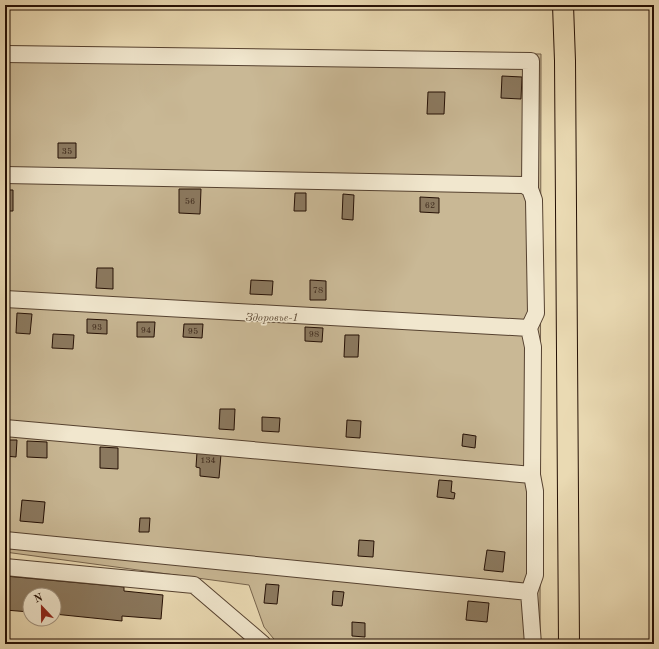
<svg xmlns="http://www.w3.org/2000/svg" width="659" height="649" viewBox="0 0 659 649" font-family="'Old Standard TT',serif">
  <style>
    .green { fill: #c9b895; stroke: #77644d }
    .building { fill: #8b795f; stroke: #251005 }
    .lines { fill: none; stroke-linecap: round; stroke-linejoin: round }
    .minor-casing { stroke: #564230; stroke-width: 18 }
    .major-casing { stroke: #251005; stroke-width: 22 }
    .minor { stroke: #f1e7ce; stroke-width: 16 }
    .major { stroke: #eadab3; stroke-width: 20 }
    .labels { text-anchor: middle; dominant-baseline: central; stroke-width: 3; stroke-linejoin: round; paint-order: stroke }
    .number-label { font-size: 9px; fill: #3e2a1c }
    .park-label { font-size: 11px; font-style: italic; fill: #5e4b37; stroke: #f1e7ce }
  </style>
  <rect width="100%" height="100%" fill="#eadab3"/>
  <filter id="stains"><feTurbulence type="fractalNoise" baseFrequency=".005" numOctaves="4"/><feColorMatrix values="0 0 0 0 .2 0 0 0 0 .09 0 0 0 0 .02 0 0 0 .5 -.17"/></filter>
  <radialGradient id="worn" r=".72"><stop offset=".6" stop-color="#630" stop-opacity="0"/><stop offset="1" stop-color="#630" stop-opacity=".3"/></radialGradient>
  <path class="green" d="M 5,46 L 541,54 L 540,644 L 278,644 L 264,627 L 249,585 L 5,552 Z"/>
  <path class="building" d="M 502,76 L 522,77 L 521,99 L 501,98 Z
    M 428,92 L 445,92 L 444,114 L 427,114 Z
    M 58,143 L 76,143 L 76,158 L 58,158 Z
    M 179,189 L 201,189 L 200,214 L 179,213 Z
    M 5,190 L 13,190 L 13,211 L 5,211 Z
    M 295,193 L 306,193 L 306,211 L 294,211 Z
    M 343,194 L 354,195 L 353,220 L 342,219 Z
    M 420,197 L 439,198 L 439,213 L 420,212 Z
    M 97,268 L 113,268 L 113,289 L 96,288 Z
    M 251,280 L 273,281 L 272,295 L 250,294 Z
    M 310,280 L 326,281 L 326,300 L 310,300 Z
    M 17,313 L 32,314 L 30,334 L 16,333 Z
    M 87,319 L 107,320 L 107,334 L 87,333 Z
    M 137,322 L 155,322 L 154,337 L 137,337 Z
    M 184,324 L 203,324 L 202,338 L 183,337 Z
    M 305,327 L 323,328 L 322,342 L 305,341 Z
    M 53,334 L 74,335 L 73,349 L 52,348 Z
    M 345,335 L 359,335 L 358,357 L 344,357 Z
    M 220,409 L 235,409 L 234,430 L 219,429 Z
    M 262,417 L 280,418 L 279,432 L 262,431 Z
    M 347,420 L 361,421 L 360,438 L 346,437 Z
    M 463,434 L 476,436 L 475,448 L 462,446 Z
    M 5,440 L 17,440 L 16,457 L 5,456 Z
    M 27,441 L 47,442 L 47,458 L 27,457 Z
    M 100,447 L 118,448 L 118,469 L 100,468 Z
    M 197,452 L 221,454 L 219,478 L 200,476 L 200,468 L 196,467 Z
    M 439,480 L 452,481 L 451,492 L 455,493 L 454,499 L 437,497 Z
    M 22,500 L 45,502 L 43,523 L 20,521 Z
    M 140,518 L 150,518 L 149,532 L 139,532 Z
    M 359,540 L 374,541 L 373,557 L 358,556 Z
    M 487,550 L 505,552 L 503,572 L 484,570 Z
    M 5,576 L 124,587 L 124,591 L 163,595 L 161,619 L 122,616 L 122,621 L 54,614 L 54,595 L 30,595 L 30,612 L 5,610 Z
    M 266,584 L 279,585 L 277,604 L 264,603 Z
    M 333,591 L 344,592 L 342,606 L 332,605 Z
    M 468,601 L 489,603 L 487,622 L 466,620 Z
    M 352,622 L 365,623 L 365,637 L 352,636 Z"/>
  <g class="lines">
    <defs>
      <path id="minor" d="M 5,54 L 531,61 L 530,189 L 534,200 L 536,313 L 529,328 L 533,347 L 532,475 L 535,491 L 535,575 L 529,592 L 533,644
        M 5,175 L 524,185 L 530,189
        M 5,299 L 529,328
        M 5,428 L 532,475
        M 5,540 L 529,592
        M 5,567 L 194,585 L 263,644"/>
      <path id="major" d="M 563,5 L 565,61 L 569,644"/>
    </defs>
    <use href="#minor" class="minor-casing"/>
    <use href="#major" class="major-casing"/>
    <use href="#minor" class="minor"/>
    <use href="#major" class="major"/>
  </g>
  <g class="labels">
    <g class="number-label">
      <text x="67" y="151">35</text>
      <text x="190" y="201">56</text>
      <text x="430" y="205">62</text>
      <text x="318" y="290">78</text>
      <text x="97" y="327">93</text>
      <text x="146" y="330">94</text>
      <text x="193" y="331">95</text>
      <text x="314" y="334">98</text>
      <text x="208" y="460">134</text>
    </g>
    <g class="park-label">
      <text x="272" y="318">Здоровье-1</text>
    </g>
  </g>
  <rect width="659" height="649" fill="none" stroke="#eadab3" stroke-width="20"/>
  <rect x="6" y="6" width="647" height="637" fill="none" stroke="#251005" stroke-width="2"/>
  <rect x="10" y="10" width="639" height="629" fill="none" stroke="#251005"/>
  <g transform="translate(42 607) rotate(338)"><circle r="19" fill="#f1e7ce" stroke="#9f917e"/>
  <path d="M0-3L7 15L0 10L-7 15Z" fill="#8f2418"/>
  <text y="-6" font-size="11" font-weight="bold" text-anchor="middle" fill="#251005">N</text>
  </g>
  <rect width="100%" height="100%" filter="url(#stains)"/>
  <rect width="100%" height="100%" fill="url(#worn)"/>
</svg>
